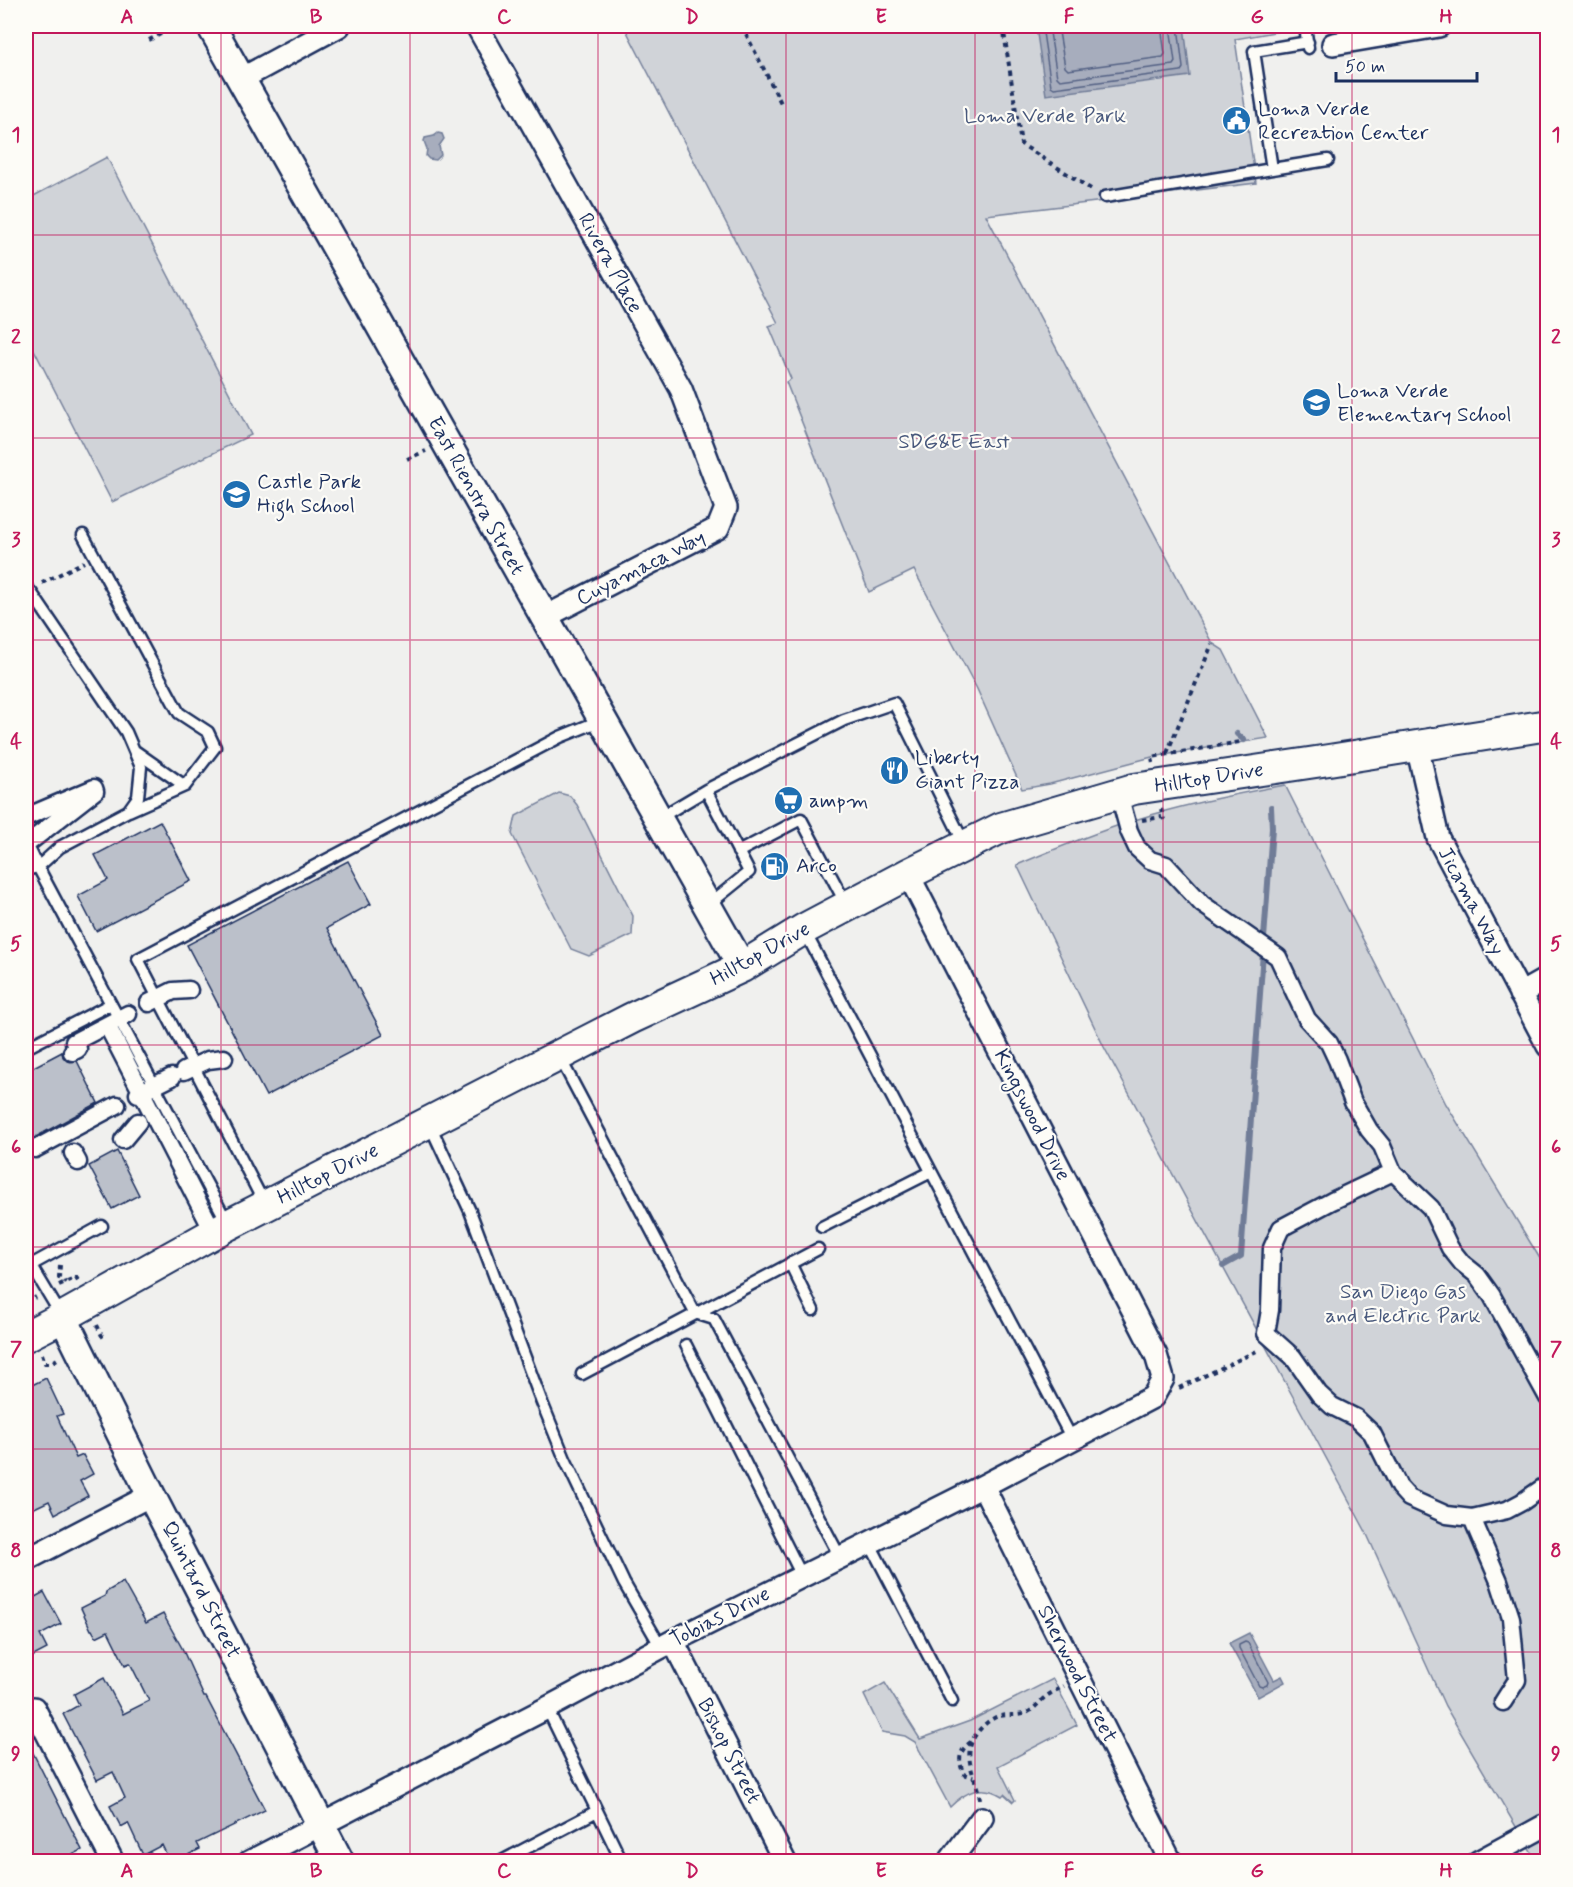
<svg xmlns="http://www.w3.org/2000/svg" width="1573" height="1887" viewBox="0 0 1573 1887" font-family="Mynerve,sans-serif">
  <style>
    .green { fill: #d0d3d8; stroke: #76819b; stroke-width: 1.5 }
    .water { fill: #a7adbd; stroke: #6f7b97; stroke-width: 1.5 }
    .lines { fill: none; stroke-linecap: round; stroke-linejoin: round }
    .shore { stroke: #536184; stroke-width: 1.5 }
    .stream { stroke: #6f7b97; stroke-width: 6 }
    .building { fill: #bbc0ca; stroke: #1b2f5e; stroke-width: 1.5 }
    .service-casing { stroke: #1b2f5e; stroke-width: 15 }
    .pedestrian-casing { stroke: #1b2f5e; stroke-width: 21 }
    .minor-casing { stroke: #1b2f5e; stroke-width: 26 }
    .tertiary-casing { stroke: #1b2f5e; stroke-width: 32 }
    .secondary-casing { stroke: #1b2f5e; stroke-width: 34 }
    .path { stroke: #1b2f5e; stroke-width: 4; stroke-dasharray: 4.5 4.5; stroke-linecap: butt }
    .service { stroke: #fdfcf7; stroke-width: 10 }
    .pedestrian { stroke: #fdfcf7; stroke-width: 16 }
    .minor { stroke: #fdfcf7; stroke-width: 21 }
    .tertiary { stroke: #fdfcf7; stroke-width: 27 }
    .secondary { stroke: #fdfcf7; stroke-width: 30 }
    .grid { fill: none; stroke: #c2185b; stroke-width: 1.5; stroke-opacity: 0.55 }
    .labels { text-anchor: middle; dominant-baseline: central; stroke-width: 4.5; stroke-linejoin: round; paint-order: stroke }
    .poi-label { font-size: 21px; fill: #1b2f5e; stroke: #fdfcf7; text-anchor: start }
    .park-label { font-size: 21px; fill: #48587c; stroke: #fdfcf7 }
    .street-label { font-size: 21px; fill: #1b2f5e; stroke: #fdfcf7 }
    .neatline { fill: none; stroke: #c2185b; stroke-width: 2 }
    .grid-label { font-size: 20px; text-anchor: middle; font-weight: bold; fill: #c2185b }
  </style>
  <rect width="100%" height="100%" fill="#f0f0ee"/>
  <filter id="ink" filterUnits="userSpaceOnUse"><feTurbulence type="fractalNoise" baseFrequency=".0167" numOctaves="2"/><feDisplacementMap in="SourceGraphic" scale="12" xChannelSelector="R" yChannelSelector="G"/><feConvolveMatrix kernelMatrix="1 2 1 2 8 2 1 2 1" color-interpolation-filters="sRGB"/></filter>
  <g filter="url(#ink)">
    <path class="green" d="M 624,26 L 1308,26 L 1235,39 L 1256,183 L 986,215 L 1212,643 L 1223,650 L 1268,738 L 1152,757 L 1050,784 L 1022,789 L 977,689 L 914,570 L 869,592 L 786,382 L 791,379 L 769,326 L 778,323 Z
      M 107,157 L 251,435 L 112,502 L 26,334 L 26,200 Z
      M 1285,785 L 1446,1104 L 1547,1270 L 1548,1851 L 1535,1859 L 1445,1706 L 1365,1530 L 1104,1047 L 1017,865 C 1057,848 1096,832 1138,819 C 1186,804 1236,794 1285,785 Z
      M 559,793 L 570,796 L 577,805 L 633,916 L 632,935 L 589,956 L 571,949 L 512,834 L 516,816 Z
      M 1053,1679 L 1077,1725 L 998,1766 L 1015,1800 L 1013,1802 L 1004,1794 L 1002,1796 C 981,1783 965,1792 950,1807 L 915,1742 L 905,1736 L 882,1732 L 864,1695 L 885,1683 L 920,1739 L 970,1721 Z"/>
    <path class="water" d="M 1044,26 L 1184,26 L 1190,76 L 1046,95 L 1036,27 Z
      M 438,133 L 442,134 L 444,139 L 439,146 L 441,155 L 436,160 L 429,159 L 426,156 L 427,149 L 424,141 L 425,138 L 434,136 Z
      M 1249,1633 L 1274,1680 L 1282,1676 L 1285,1682 L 1258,1697 L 1229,1643 Z"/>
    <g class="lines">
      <path class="shore" d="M 1042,26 L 1051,86 L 1054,88 L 1181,71 L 1183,68 L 1178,26
        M 1049,26 L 1057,77 L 1060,80 L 1173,65 L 1175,62 L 1170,26
        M 1058,26 L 1065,67 L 1068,70 L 1163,57 L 1165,54 L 1161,26
        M 1245,1642 L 1248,1643 L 1268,1682 L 1267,1685 L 1262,1687 L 1259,1686 L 1239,1648 L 1239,1645 Z"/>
      <path class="stream" d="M 1237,734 L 1244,740
        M 1223,1266 L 1241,1256 L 1272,828 L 1271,807"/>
    </g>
    <path class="building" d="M 160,821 L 191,881 L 96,931 L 78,896 L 108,880 L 95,855 Z
      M 348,861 L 371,904 L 327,928 L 383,1035 L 266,1096 L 187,945 Z
      M 62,1052 L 63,1057 L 67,1061 L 77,1061 L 98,1103 L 30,1140 L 26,1145 L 26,1071 Z
      M 117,1151 L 139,1195 L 112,1209 L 89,1166 Z
      M 46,1378 L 63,1414 L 57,1416 L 76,1458 L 83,1455 L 93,1474 L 80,1481 L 88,1496 L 55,1514 L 49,1501 L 26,1512 L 26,1388 Z
      M 123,1582 L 146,1623 L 163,1614 L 182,1648 L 204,1697 L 206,1697 L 265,1810 L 197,1843 L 200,1849 L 174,1862 L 170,1862 L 162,1845 L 143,1855 L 128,1823 L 121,1827 L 110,1806 L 125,1798 L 113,1772 L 97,1780 L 63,1714 L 79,1705 L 74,1694 L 104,1678 L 123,1714 L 149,1701 L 130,1663 L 125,1665 L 108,1631 L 96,1637 L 92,1630 L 91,1630 L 81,1608 L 105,1596 L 106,1592 Z
      M 44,1592 L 61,1624 L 40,1635 L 47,1649 L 26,1660 L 26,1602 Z
      M 26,1739 L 82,1850 L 59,1862 L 28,1862 L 26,1856 Z"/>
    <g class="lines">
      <defs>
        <path id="service" d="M 1305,26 L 1308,48
          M 1308,42 L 1254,51 L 1272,169 L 1328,160
          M 1105,197 L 1272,169
          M 83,535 L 179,713 L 208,732 L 215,747 L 185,786
          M 26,587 L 31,592 L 126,732 L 141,767 L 138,797 L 128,811 L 60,847 L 38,867 L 26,842
          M 706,790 L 749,872 L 707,906
          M 129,811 L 185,786 L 135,751
          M 659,818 L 706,790 L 844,720 L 894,703 L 964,843
          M 738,852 L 801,819 L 847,906
          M 26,870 L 38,867 L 227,1222
          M 804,930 L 1072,1439
          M 26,1048 L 111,1004
          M 559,1056 L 695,1313 L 714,1319 L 840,1557
          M 429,1123 L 470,1211 L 541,1400 L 565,1459 L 624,1583 L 661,1647
          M 264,1203 L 138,959 L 560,737 L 602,720
          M 822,1227 L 931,1172
          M 790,1263 L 813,1310
          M 61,1315 L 31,1265 L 102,1226
          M 686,1345 L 802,1576
          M 582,1374 L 818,1249
          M 869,1542 L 952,1701
          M 547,1708 L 622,1862
          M 500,1862 L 597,1811"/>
        <path id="pedestrian" d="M 1119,794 L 1129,831 L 1137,848 L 1150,860 L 1166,865 L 1202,904 L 1278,957 L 1307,1019 L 1329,1043 L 1337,1060 L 1353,1102 L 1369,1130 L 1382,1146 L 1393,1172 L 1332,1201 L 1281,1228 L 1272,1248 L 1270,1310 L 1266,1333 L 1293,1357 L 1319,1394 L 1332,1406 L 1356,1418 L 1372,1433 L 1399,1487 L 1409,1498 L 1447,1515 L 1472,1518 L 1499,1581 L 1511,1618 L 1517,1680 L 1503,1702
          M 26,817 L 94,788 L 95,791 L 27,844
          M 149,1003 L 173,991 L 189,990
          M 107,1025 L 214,1233
          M 72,1052 L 78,1049 L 74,1042 L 128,1014
          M 184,1071 L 208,1060 L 224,1058
          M 138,1094 L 172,1077
          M 123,1140 L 138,1122
          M 35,1149 L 117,1105
          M 73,1153 L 78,1162
          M 1393,1172 L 1431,1208 L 1450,1248 L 1462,1263 L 1477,1275 L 1492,1296 L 1548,1398
          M 1472,1518 L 1507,1510 L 1522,1502 L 1548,1484"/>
        <path id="minor" d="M 477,26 L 681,389 L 726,508 L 718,528 L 545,617
          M 1333,44 L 1439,26
          M 241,79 L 339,26
          M 1417,746 L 1438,838 L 1548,1046
          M 1520,994 L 1548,978
          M 983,1486 L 1171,1862
          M 26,1560 L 151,1495
          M 673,1641 L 785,1862
          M 34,1708 L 113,1862
          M 249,1862 L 547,1708 L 673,1641 L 983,1486 L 1153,1397 L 1163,1379 L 1156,1355 L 908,874
          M 949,1862 L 982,1818
          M 1478,1862 L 1544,1826"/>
        <path id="tertiary" d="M 211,26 L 742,967
          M 63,1317 L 151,1495 L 340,1862"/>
        <path id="secondary" d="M 26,1336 L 63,1317 L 228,1225 L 632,1018 L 742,967 L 804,929 L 908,874 L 1001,828 L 1134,789 L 1329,760 L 1548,725"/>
      </defs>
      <use href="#service" class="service-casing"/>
      <use href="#pedestrian" class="pedestrian-casing"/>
      <use href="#minor" class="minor-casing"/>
      <use href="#tertiary" class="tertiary-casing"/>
      <use href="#secondary" class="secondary-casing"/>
      <path class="path" d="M 742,26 L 782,105
        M 1003,26 L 1021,144 L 1094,191
        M 149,40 L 176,26
        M 407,459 L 426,451
        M 42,583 L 84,562
        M 1167,753 L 1212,644
        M 1153,763 L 1152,757 L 1240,742
        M 1161,809 L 1164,820
        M 1142,820 L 1162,817
        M 60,1265 L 59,1277 L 66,1282
        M 59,1285 L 76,1277 L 79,1282
        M 26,1298 L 28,1309
        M 26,1302 L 36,1297
        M 97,1325 L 102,1336 L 98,1338
        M 42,1354 L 45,1363 L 51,1363 L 59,1358
        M 1179,1388 L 1259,1350
        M 971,1742 C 958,1751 958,1761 964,1774 L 973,1777
        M 980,1799 C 976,1776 960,1755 977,1733 C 981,1727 988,1721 994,1718 C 1004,1713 1016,1717 1026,1713 C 1034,1710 1038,1703 1044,1698 C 1050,1693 1057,1690 1064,1686"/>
      <use href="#service" class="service"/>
      <use href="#pedestrian" class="pedestrian"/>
      <use href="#minor" class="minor"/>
      <use href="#tertiary" class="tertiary"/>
      <use href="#secondary" class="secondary"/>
    </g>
  </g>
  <path class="grid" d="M 221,26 L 221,1862M 410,26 L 410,1862M 598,26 L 598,1862M 786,26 L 786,1862M 975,26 L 975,1862M 1163,26 L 1163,1862M 1352,26 L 1352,1862M 26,235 L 1548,235M 26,438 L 1548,438M 26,640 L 1548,640M 26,842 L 1548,842M 26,1045 L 1548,1045M 26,1247 L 1548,1247M 26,1449 L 1548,1449M 26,1652 L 1548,1652"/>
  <defs>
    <symbol id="civic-disc" viewBox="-11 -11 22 22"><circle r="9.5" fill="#1f6fb2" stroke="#fdfcf7"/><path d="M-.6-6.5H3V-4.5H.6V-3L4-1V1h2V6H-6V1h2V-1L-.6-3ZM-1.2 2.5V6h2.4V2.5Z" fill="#fff"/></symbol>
    <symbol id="school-disc" viewBox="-11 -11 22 22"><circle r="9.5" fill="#1f6fb2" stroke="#fdfcf7"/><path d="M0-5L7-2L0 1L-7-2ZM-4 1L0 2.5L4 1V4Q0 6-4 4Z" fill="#fff"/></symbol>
    <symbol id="restaurant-disc" viewBox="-11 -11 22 22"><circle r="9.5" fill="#1f6fb2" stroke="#fdfcf7"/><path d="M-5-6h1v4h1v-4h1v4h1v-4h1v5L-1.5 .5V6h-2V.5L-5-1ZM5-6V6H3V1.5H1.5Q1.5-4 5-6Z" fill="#fff"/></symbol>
    <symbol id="supermarket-disc" viewBox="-11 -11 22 22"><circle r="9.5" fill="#1f6fb2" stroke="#fdfcf7"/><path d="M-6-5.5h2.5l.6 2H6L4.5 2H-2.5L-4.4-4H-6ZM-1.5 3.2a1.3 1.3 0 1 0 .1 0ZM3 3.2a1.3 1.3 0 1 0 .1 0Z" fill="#fff"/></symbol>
    <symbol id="fuel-disc" viewBox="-11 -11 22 22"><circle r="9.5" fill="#1f6fb2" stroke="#fdfcf7"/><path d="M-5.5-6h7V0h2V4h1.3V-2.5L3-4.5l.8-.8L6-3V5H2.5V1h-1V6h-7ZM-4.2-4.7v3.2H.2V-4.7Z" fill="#fff"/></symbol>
  </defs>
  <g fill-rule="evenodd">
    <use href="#civic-disc" x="1220" y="104" width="33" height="33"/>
    <use href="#school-disc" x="1300" y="386" width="33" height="33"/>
    <use href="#school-disc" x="220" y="478" width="33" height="33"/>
    <use href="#restaurant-disc" x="878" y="754" width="33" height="33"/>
    <use href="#supermarket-disc" x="772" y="784" width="33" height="33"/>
    <use href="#fuel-disc" x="758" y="850" width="33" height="33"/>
  </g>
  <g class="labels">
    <g class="poi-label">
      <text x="1258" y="109">Loma Verde<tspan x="1258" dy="24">Recreation Center</tspan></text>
      <text x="1337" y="391">Loma Verde<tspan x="1337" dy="24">Elementary School</tspan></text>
      <text x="257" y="482">Castle Park<tspan x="257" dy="24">High School</tspan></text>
      <text x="915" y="758">Liberty<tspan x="915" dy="24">Giant Pizza</tspan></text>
      <text x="809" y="801">ampm</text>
      <text x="796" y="866">Arco</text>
    </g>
    <g class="park-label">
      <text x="1045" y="116">Loma Verde Park</text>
      <text x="954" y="442">SDG&amp;E East</text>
      <text x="1403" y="1292">San Diego Gas<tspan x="1403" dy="24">and Electric Park</tspan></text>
    </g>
    <g class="street-label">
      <text transform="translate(610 263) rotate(61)">Rivera Place</text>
      <text transform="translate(476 496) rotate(61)">East Rienstra Street</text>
      <text transform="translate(641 568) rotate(-27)">Cuyamaca Way</text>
      <text transform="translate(1209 778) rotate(-9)">Hilltop Drive</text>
      <text transform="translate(1471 901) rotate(62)">Jicama Way</text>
      <text transform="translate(760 954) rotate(-29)">Hilltop Drive</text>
      <text transform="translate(1032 1115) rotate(63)">Kingswood Drive</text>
      <text transform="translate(328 1174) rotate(-27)">Hilltop Drive</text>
      <text transform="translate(201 1590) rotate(63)">Quintard Street</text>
      <text transform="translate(720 1617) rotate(-27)">Tobias Drive</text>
      <text transform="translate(1077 1674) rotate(63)">Sherwood Street</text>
      <text transform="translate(729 1751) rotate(63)">Bishop Street</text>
    </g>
  </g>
  <rect width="1573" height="1887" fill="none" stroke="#fdfcf7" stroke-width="66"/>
  <path d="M1336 72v9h141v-9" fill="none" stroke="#1b2f5e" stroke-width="3"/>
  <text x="1345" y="72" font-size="18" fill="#1b2f5e" stroke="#fdfcf7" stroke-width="4.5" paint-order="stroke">50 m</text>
  <rect x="33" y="33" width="1507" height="1821" class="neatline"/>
  <g class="grid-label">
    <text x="127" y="23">A</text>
    <text x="316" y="23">B</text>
    <text x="504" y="23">C</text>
    <text x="692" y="23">D</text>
    <text x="881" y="23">E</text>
    <text x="1069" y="23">F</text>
    <text x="1257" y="23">G</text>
    <text x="1446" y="23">H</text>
    <text x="16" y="141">1</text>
    <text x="1556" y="141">1</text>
    <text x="16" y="343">2</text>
    <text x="1556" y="343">2</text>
    <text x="16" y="546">3</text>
    <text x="1556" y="546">3</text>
    <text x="16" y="748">4</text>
    <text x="1556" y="748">4</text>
    <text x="16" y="950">5</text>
    <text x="1556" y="950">5</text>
    <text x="16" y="1153">6</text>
    <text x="1556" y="1153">6</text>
    <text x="16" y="1355">7</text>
    <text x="1556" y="1355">7</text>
    <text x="16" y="1557">8</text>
    <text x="1556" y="1557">8</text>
    <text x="16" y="1760">9</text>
    <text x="1556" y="1760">9</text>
    <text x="127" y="1877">A</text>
    <text x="316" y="1877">B</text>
    <text x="504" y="1877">C</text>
    <text x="692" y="1877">D</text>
    <text x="881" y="1877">E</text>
    <text x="1069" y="1877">F</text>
    <text x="1257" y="1877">G</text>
    <text x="1446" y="1877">H</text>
  </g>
</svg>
